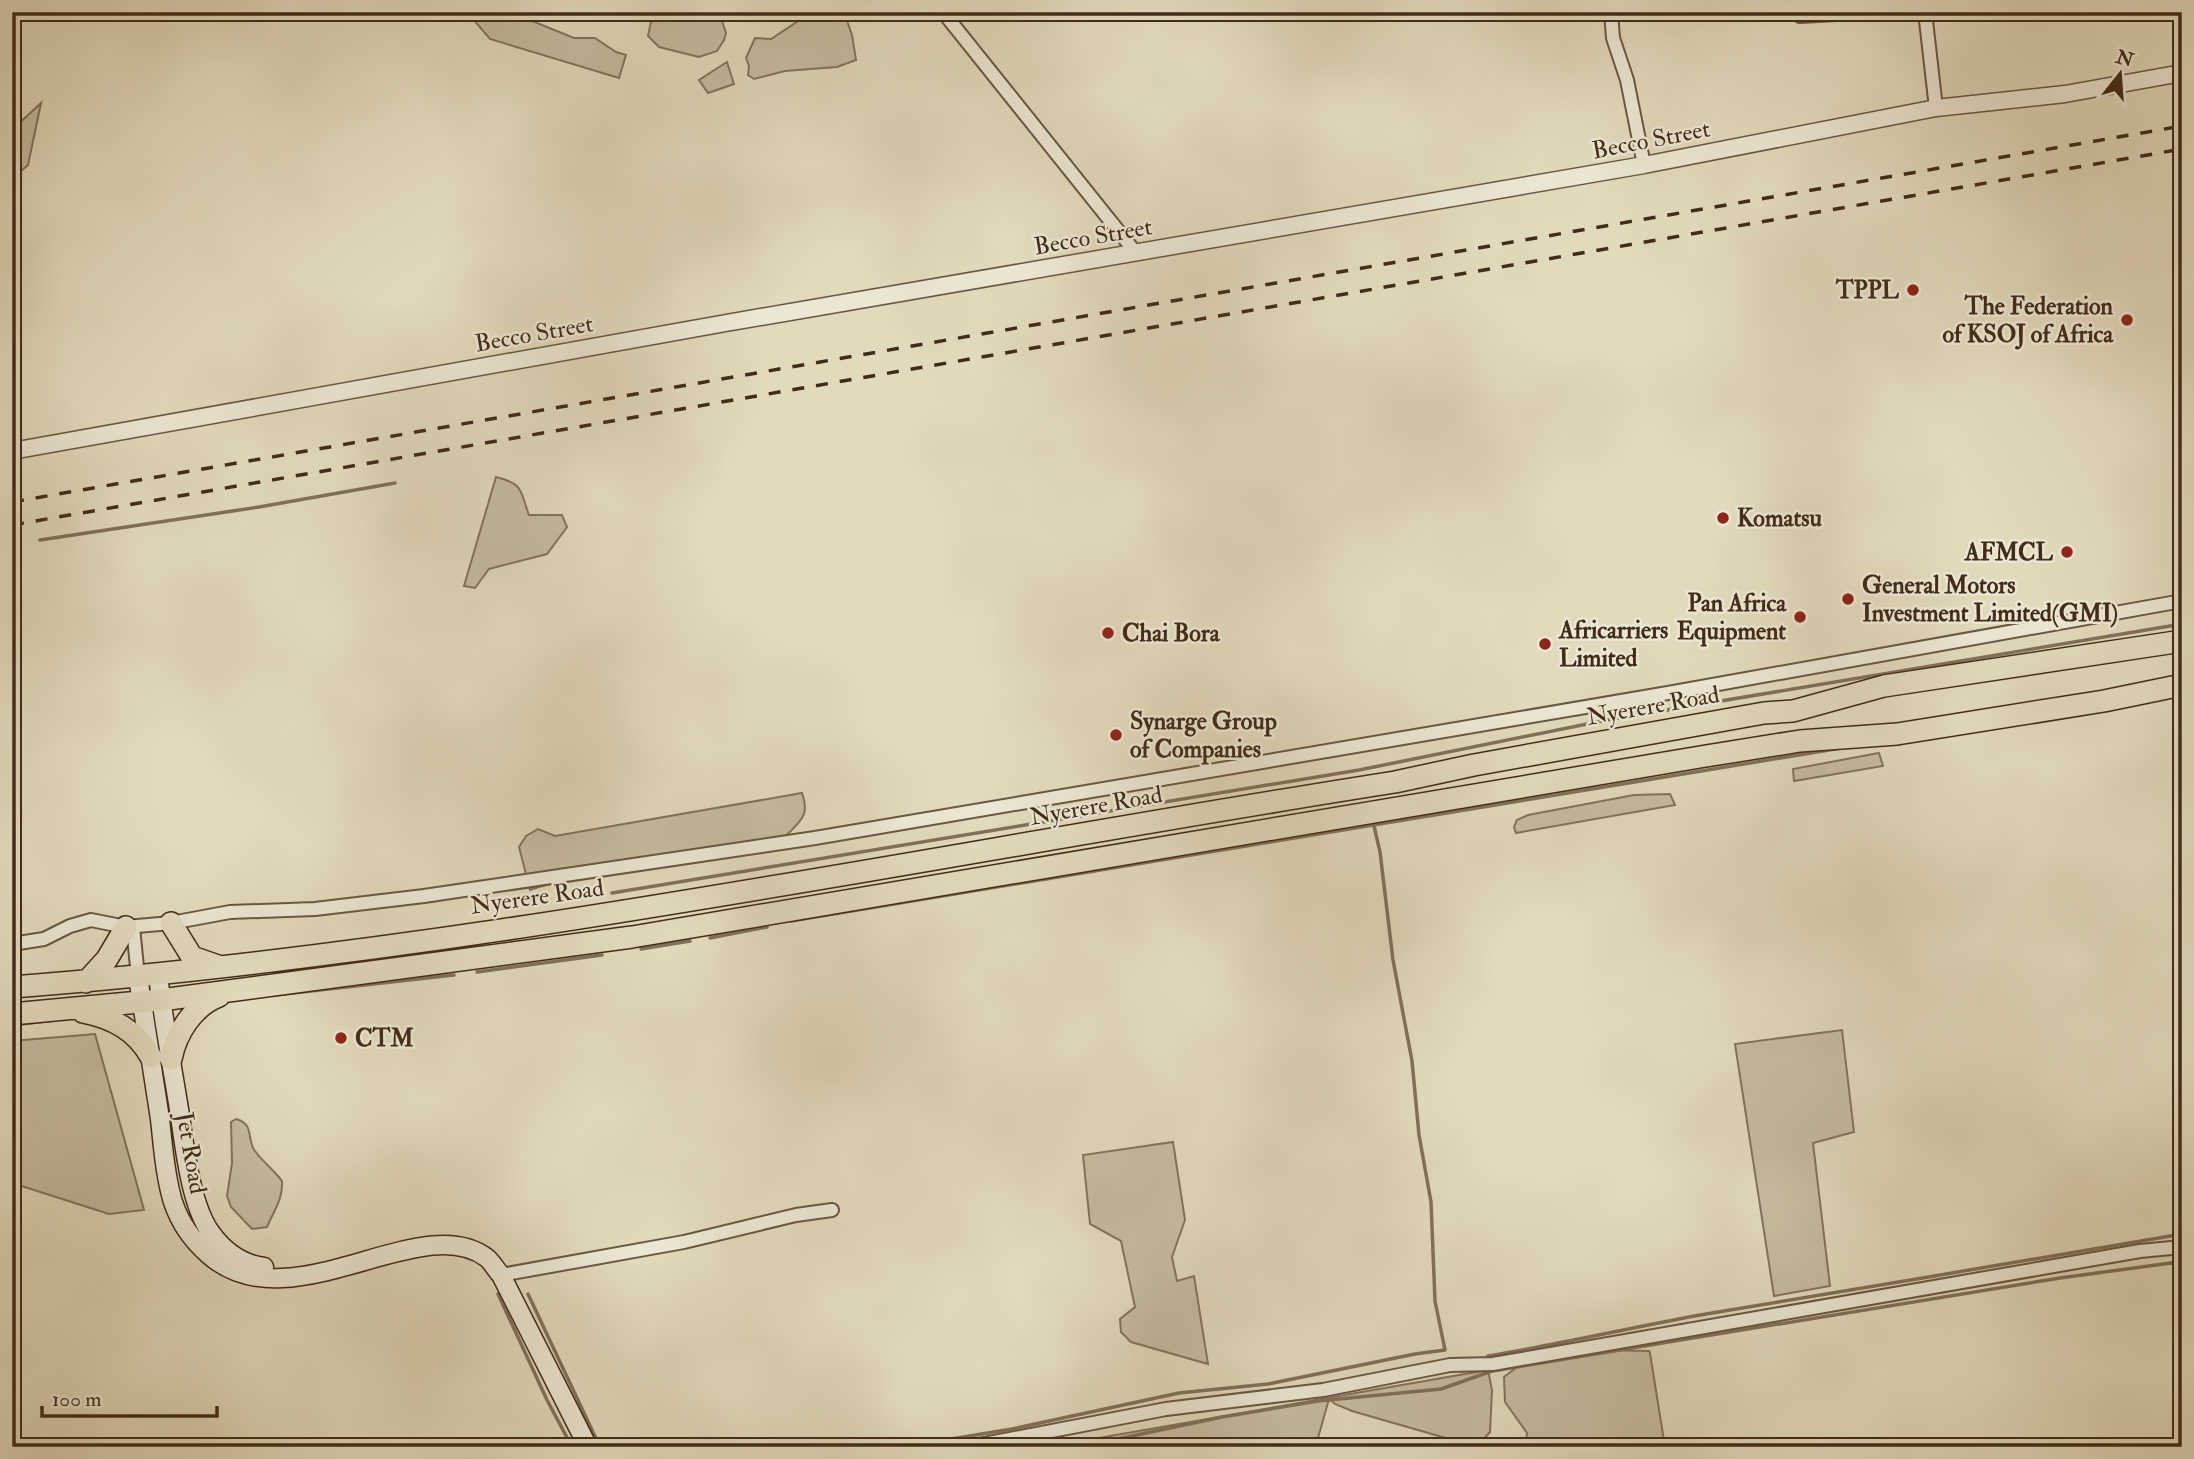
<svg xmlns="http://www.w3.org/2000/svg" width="2194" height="1459" viewBox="0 0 2194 1459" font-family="'IM FELL Double Pica',serif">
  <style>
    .green { fill: #c6bca1; stroke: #83745d; stroke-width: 2 }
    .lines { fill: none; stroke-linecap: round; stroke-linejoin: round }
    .stream { stroke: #80715a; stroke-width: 3.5 }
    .minor-casing { stroke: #685842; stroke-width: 16 }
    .tertiary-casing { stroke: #685842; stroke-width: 19 }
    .secondary-casing { stroke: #402c19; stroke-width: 21 }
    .trunk-casing { stroke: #402c19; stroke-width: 24 }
    .minor { stroke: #ece7d4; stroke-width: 12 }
    .tertiary { stroke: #ece7d4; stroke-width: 16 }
    .secondary { stroke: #ece7d4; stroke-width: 18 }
    .trunk { stroke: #e2dabd; stroke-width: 21 }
    .rail { stroke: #402c19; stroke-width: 3.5; stroke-dasharray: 12 12; stroke-linecap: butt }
    .poi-dot { fill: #8f2418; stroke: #ece7d4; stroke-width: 2.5 }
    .labels { text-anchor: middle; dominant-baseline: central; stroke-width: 5; stroke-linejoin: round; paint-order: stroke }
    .street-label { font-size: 24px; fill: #402c19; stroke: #ece7d4 }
    .poi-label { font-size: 24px; font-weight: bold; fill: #402c19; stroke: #ece7d4; text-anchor: start }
  </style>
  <rect width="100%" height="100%" fill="#e2dabd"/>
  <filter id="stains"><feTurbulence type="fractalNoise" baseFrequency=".00286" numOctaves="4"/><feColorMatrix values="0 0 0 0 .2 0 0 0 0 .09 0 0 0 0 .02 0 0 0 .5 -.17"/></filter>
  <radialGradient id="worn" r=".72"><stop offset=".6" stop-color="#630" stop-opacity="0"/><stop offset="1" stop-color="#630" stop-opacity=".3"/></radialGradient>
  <path class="green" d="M 467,12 L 510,12 L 574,38 L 595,38 L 616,52 L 626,55 L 619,78 L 490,39 Z
    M 653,12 L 719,12 L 726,33 L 724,40 L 717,51 L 699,57 L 659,47 L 648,36 Z
    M 804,12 L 844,12 L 852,35 L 856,60 L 837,67 L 785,71 L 754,79 L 748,75 L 749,66 L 746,58 L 755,38 L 771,39 L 801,19 Z
    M 727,62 L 734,84 L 708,93 L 699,80 Z
    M 41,103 L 28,165 L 12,179 L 12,130 Z
    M 496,477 C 525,484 520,492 529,515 L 562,515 L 567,527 L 547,554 L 489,569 L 475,588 L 464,586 Z
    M 1879,753 L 1883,766 L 1794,781 L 1793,769 Z
    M 802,793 C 810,816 801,820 785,837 L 555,882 L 530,890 L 519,847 L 526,836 L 538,829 L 555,836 Z
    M 1670,794 L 1675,805 L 1516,833 L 1514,827 L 1517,820 L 1528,815 L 1634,795 Z
    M 1842,1030 L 1854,1132 L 1813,1143 L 1830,1286 L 1774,1296 L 1735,1044 Z
    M 95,1034 L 144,1210 L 109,1214 L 12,1183 L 12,1041 Z
    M 236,1119 C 255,1124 246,1139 255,1151 C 263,1162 274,1170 282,1181 C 283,1200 274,1210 267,1227 L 252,1229 L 231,1207 L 227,1196 L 232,1163 L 231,1122 Z
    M 1173,1142 L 1185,1220 L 1172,1257 L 1177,1281 L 1194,1276 L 1208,1364 L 1131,1342 L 1121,1332 L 1120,1319 L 1135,1307 L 1121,1241 L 1090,1224 L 1083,1155 Z
    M 1600,1350 L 1649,1351 L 1650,1353 L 1665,1447 L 1522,1447 L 1526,1443 L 1527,1433 L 1505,1402 L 1504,1377 L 1521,1364 Z
    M 1488,1370 L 1492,1390 L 1490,1432 L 1477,1447 L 1352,1411 L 1335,1404 L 1329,1399 L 1318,1438 L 1269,1447 L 1047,1447 Z"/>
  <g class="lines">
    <path class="stream" d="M 1986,12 L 2002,12
      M 40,540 L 259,507 L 395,483
      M 612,893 L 1359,770 L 1607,720 L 2182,624
      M 791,921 L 1841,748
      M 710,938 L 767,927
      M 641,949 L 690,941
      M 477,972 L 602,955
      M 275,995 L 454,975
      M 12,1025 L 55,1020
      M 498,1294 L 547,1400 L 572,1447
      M 528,1294 L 600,1447
      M 1488,1356 C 1561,1344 1633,1327 1706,1314 C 1865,1287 2023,1262 2182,1234
      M 903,1447 L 1012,1429 L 1179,1393 L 1268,1384 L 1415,1354 L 1445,1350 L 1435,1301 L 1431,1202 L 1419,1135 L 1412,1061 L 1393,960 L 1380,852 L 1374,826
      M 1062,1447 L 1113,1440 L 1222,1417 L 1318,1401 L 1441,1389 L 1492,1371 L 2060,1278 L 2171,1263 L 2182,1267"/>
    <defs>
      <path id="minor" d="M 943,12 L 1136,253
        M 1611,12 L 1613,38 L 1627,80 L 1644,165
        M 1796,12 L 1800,16 L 1871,12
        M 1925,12 L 1936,108
        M 133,927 L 138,977
        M 12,944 L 44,939 L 70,926 L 91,920 L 126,927 L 171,923 L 230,912 L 315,909 L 424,896 L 815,838 L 1668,693 L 2182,601
        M 501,1275 L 684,1242 L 796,1215 L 832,1210
        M 968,1447 L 1166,1409 L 1323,1390 L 1450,1365 L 1493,1364 L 2140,1251 L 2182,1247"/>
      <path id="tertiary" d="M 12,451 L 726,323 L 1644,165 L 1936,108 L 2065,94 L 2182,73"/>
      <path id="secondary" d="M 158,975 C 163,1018 171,1060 178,1103 C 184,1139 189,1203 211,1233 C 224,1251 242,1264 264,1267
        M 138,977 C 145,1024 153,1072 160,1119 C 163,1146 165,1176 173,1202 C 180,1223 192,1240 208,1254 C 288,1327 421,1207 487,1258 C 492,1262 496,1270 501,1275 L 588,1447"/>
      <path id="trunk" d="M 171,923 L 192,957 L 218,966
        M 86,982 L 107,959 L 126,927
        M 12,987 C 477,951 935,854 1395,782 L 1474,765 L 1764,713 L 1793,711 L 1884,686 L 2182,641
        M 83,1012 C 113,1018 136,1030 151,1057
        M 12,1014 L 161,1000 L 632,937 L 1706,756 L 1800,741 L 1897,734 L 2104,701 L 2182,685
        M 171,1059 C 176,1033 193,1006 219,996"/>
    </defs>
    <use href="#minor" class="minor-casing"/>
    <use href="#tertiary" class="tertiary-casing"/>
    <use href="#secondary" class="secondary-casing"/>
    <use href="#trunk" class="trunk-casing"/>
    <use href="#minor" class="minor"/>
    <use href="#tertiary" class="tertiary"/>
    <use href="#secondary" class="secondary"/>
    <use href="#trunk" class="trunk"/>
    <path class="rail" d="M 12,502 L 2182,126
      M 12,525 L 2182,149"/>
  </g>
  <g class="poi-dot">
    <circle cx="1913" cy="290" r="7"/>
    <circle cx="2127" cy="320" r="7"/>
    <circle cx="1723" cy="518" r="7"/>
    <circle cx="2067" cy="552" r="7"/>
    <circle cx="1848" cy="599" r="7"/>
    <circle cx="1800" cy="617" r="7"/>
    <circle cx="1108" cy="633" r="7"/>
    <circle cx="1545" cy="644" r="7"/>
    <circle cx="1116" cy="735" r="7"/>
    <circle cx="341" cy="1038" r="7"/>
  </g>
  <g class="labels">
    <g class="street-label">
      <text transform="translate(1651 140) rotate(-11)">Becco Street</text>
      <text transform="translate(1093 237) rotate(-10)">Becco Street</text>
      <text transform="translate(534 334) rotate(-10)">Becco Street</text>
      <text transform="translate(1653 706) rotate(-10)">Nyerere Road</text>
      <text transform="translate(1096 806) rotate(-10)">Nyerere Road</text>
      <text transform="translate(537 897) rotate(-8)">Nyerere Road</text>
      <text transform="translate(191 1153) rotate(80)">Jet Road</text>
    </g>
    <g class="poi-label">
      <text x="1899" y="290" text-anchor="end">TPPL</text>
      <text x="2113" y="306" text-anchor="end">The Federation<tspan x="2113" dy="28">of KSOJ of Africa</tspan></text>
      <text x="1737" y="518">Komatsu</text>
      <text x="2053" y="552" text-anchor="end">AFMCL</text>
      <text x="1862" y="585">General Motors<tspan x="1862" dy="28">Investment Limited(GMI)</tspan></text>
      <text x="1786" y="603" text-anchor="end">Pan Africa<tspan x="1786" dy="28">Equipment</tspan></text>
      <text x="1559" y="630">Africarriers<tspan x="1559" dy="28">Limited</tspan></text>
      <text x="1122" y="633">Chai Bora</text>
      <text x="1130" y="721">Synarge Group<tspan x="1130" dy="28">of Companies</tspan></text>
      <text x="355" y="1038">CTM</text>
    </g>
  </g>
  <rect width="2194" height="1459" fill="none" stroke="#e2dabd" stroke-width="42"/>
  <rect x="14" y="14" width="2166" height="1431" fill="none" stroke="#402c19" stroke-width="3.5"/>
  <rect x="21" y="21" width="2152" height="1417" fill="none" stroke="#402c19" stroke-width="2"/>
  <g transform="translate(2120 74) rotate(17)" stroke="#ece7d4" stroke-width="5" paint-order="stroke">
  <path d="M0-5L12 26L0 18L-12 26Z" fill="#402c19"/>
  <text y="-10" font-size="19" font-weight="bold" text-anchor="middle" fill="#402c19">N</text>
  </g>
  <path d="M42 1406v10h175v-10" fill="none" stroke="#402c19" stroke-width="3.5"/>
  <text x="52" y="1406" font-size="21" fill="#402c19" stroke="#ece7d4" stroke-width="5" paint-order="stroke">100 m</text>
  <rect width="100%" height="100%" filter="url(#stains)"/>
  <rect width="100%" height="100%" fill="url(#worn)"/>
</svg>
